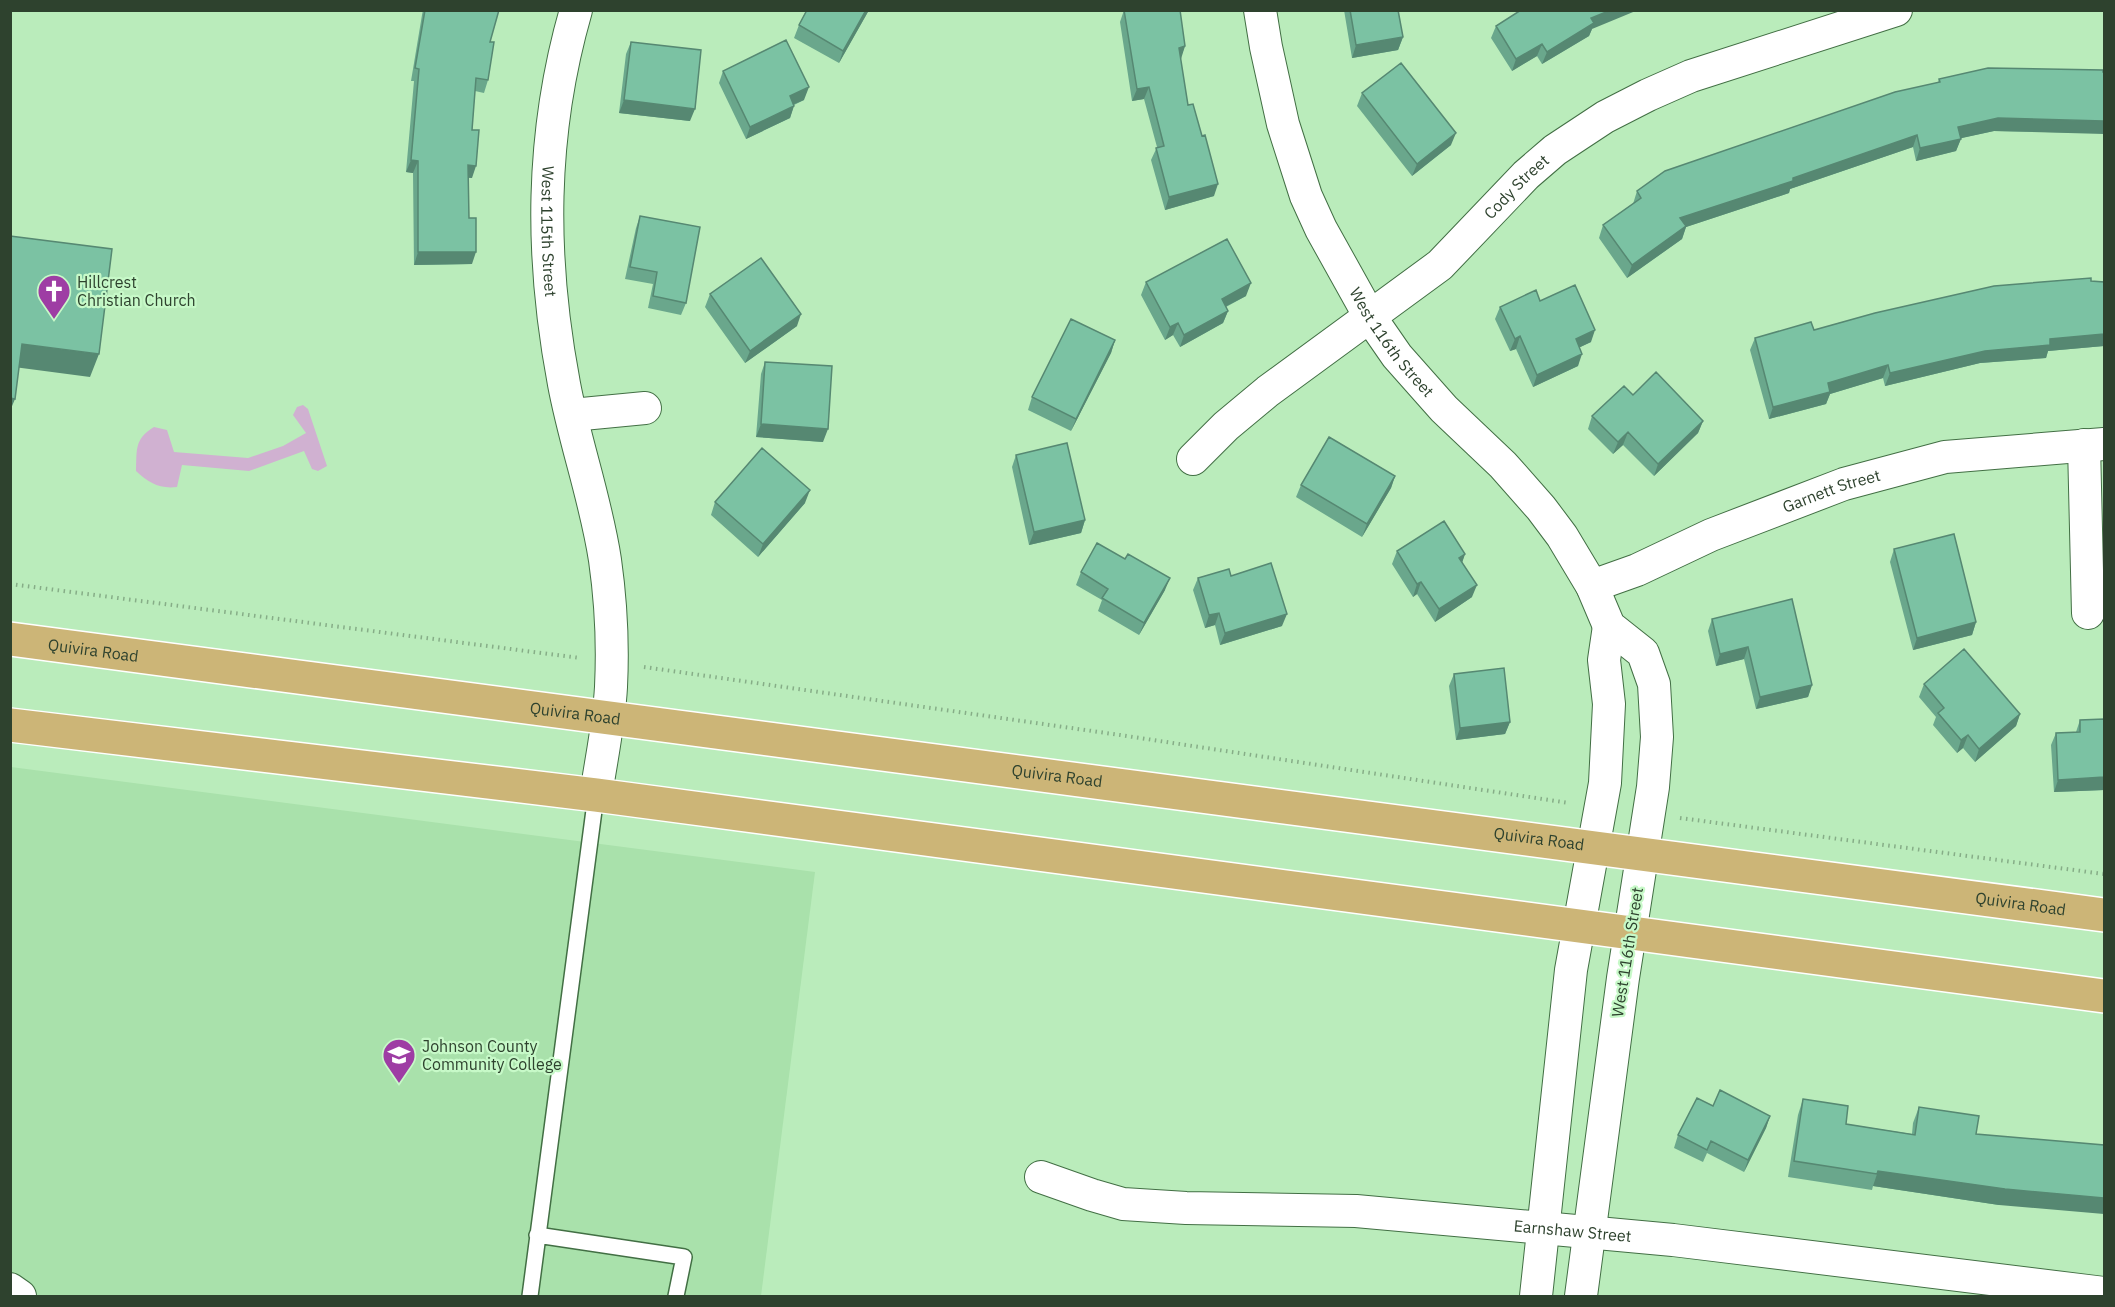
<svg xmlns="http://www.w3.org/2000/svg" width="2115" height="1307" viewBox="0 0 2115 1307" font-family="'IBM Plex Sans',sans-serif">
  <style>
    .built { fill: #a9e1ab }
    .green { fill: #d0b1d1 }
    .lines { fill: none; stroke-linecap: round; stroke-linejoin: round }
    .lane-casing { stroke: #426f44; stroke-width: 18 }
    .street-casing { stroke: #426f44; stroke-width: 34 }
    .primary-casing { stroke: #fff; stroke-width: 36 }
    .path { stroke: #86ad87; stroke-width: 4; stroke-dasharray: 1.5 4.5; stroke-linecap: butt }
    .lane { stroke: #fff; stroke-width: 15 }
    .street { stroke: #fff; stroke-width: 32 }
    .primary { stroke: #ccb577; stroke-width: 33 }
    .wall { fill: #6aa78c }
    .shaded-wall { fill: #568872 }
    .building { fill: #7bc2a3; stroke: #568872; stroke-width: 1.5 }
    .labels { text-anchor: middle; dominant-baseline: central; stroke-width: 4.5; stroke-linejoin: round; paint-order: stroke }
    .street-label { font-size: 16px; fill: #2e422e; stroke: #c7f9c8 }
    .poi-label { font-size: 16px; fill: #2e422e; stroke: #c7f9c8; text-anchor: start }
  </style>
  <rect width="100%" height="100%" fill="#baecbb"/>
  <path class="built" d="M 11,767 L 815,872 L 761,1296 L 11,1296 Z"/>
  <path class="green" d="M 303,405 L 308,409 L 327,466 L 318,471 L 312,469 L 304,451 L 249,471 L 182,465 L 177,487 C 159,489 149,483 136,471 C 137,450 134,439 154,427 L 167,430 L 174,452 L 248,458 L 283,446 L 306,433 L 293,415 L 297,407 Z"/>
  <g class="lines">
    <defs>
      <path id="lane" d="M 537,1235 L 684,1257 L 676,1296
        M 530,1296 L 596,795"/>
      <g id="street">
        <path id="s1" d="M 576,10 C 540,135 540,257 564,384 C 575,443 596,500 605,560 C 611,602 613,646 611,687 C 609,724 601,760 596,795"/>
        <path id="s2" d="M 1260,10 L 1266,47 L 1283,124 L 1306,196 L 1321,229 L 1370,317 L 1397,356 L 1444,409 L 1503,465 L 1541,508 L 1562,536 L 1592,586 L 1609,626 L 1643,653 L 1654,684 L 1657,737 L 1653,787 L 1623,978 L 1581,1296"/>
        <path d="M 572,415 L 645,408"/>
        <path d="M 2084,445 L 2088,613"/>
        <path id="s3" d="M 1193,459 L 1226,426 L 1268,391 L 1440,265 L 1526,175 L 1555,150 L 1605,117 L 1648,95 L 1691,76 L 1896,10"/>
        <path id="s4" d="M 1592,586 L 1637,570 L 1711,535 L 1844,484 L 1945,457 L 2104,444"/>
        <path id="s5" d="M 1041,1177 L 1092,1195 L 1123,1204 L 1186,1208 L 1356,1211 L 1543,1228 L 1673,1240 L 2104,1293"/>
        <path d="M 10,1289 L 20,1296"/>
        <path d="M 1536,1296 L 1571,970 L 1605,783 L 1609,704 L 1604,660 L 1609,626"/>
      </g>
      <g id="primary">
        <path id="s6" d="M 10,639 C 708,732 1407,818 2104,915"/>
        <path d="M 10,725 L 596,795 L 2104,996"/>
      </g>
    </defs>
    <use href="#lane" class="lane-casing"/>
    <use href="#street" class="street-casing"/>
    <use href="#primary" class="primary-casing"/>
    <path class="path" d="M 10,584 L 580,658
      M 644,667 L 1120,735 L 1569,803
      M 1680,818 L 2104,874"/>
    <use href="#lane" class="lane"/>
    <use href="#street" class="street"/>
    <use href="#primary" class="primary"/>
  </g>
  <path class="wall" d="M 423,10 L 499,10 L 490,42 L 488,80 L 484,93 L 475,91 L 472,130 L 472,178 L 468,178 L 469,218 L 472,264 L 414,265 L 413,173 L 406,172 L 414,81 L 411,81 L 422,15 Z
    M 805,10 L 869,10 L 839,63 L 794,38 L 799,25 L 806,11 Z
    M 1124,10 L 1185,46 L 1180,59 L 1188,105 L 1214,196 L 1165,210 L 1151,160 L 1157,147 L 1144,99 L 1132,101 L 1120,22 Z
    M 1344,10 L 1398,10 L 1403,37 L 1398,50 L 1352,58 Z
    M 1496,26 L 1592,29 L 1589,36 L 1542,64 L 1537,56 L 1512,71 L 1491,38 Z
    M 631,42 L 690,121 L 619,113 L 626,54 Z
    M 723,71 L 804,100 L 794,105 L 790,118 L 746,139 L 719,83 Z
    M 1939,79 L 2097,133 L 1994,131 L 1961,138 L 1956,151 L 1916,161 L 1913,147 L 1790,189 L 1789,193 L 1686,227 L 1682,239 L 1627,278 L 1599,238 L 1603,225 L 1633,204 L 1637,191 L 1938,83 Z
    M 1362,93 L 1451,145 L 1412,176 L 1357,106 Z
    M 640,216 L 686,303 L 681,315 L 648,308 L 653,284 L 625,279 L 636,228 Z
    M 2091,281 L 2104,282 L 2104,346 L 2048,351 L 2046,358 L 1980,363 L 1885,386 L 1883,378 L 1830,394 L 1826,404 L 1769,419 L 1750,350 L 1755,338 L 1814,330 Z
    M 1146,282 L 1246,296 L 1226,307 L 1228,311 L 1223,323 L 1180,347 L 1173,335 L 1165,340 L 1141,295 Z
    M 710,294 L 797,326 L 745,363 L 705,307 Z
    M 1540,301 L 1591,342 L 1580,347 L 1578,366 L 1533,387 L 1516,349 L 1510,351 L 1495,319 L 1500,307 Z
    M 1115,340 L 1111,353 L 1071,431 L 1028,410 L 1032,397 Z
    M 765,362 L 823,442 L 756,437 L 761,374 Z
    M 1633,395 L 1703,421 L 1698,433 L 1654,476 L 1623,445 L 1613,454 L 1588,429 L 1592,416 Z
    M 1016,455 L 1085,520 L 1081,533 L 1029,545 L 1012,467 Z
    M 1395,476 L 1391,488 L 1362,537 L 1296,497 L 1301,485 Z
    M 715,502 L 805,503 L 758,557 L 711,515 Z
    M 1894,549 L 1976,622 L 1972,635 L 1913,650 L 1890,562 Z
    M 1397,551 L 1465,554 L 1462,562 L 1472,597 L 1435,622 L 1417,594 L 1413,597 L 1392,564 Z
    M 1081,572 L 1165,590 L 1139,635 L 1098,611 L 1102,600 L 1076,585 Z
    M 1231,576 L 1282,626 L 1220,645 L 1215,625 L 1205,628 L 1193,590 L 1198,578 Z
    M 1712,619 L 1812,685 L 1808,697 L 1756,709 L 1744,659 L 1716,666 L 1708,631 Z
    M 1454,674 L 1510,722 L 1505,734 L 1456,740 L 1449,686 Z
    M 1924,684 L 2020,714 L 2016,726 L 1975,762 L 1963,748 L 1957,753 L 1933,725 L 1936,717 L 1919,697 Z
    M 2104,719 L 2104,790 L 2054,792 L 2051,745 L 2056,733 L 2076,732 L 2080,720 Z
    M 1803,1099 L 1846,1124 L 1912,1134 L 1913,1123 L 1919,1107 L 1976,1134 L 1999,1205 L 1873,1186 L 1872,1190 L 1788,1177 L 1798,1115 Z
    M 1713,1106 L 1770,1116 L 1766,1128 L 1744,1172 L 1707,1153 L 1703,1162 L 1674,1148 L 1678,1135 Z"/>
  <path class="shaded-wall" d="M 866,10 L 869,10 L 839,63 L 843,51 Z
    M 1611,10 L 1638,10 L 1592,29 L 1589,36 L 1542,64 L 1547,52 L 1591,18 Z
    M 1403,37 L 1398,50 L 1352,58 L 1356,45 Z
    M 1542,44 L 1537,56 L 1512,71 L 1516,59 Z
    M 1185,46 L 1181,59 L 1174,60 L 1179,48 Z
    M 809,87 L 804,100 L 785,108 L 790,96 Z
    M 1149,87 L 1144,99 L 1132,101 L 1137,89 Z
    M 624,100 L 695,109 L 690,121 L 619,113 Z
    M 794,106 L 790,118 L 746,139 L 750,127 Z
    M 1998,118 L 2104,121 L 2104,134 L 1994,131 L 1953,140 L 1958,127 Z
    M 1456,133 L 1451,145 L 1412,176 L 1417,164 Z
    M 1917,135 L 1913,147 L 1790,189 L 1789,193 L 1686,227 L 1682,239 L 1627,278 L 1632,265 L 1680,218 L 1793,178 Z
    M 1961,139 L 1956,151 L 1916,161 L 1920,148 Z
    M 411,160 L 418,161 L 413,173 L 406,172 Z
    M 468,165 L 476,166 L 472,178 L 463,177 Z
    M 1218,184 L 1214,196 L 1165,210 L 1169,197 Z
    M 418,252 L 476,252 L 472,264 L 414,265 Z
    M 1251,283 L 1246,296 L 1217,311 L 1222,299 Z
    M 1228,311 L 1223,323 L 1180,347 L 1184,335 Z
    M 801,314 L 797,326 L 745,363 L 750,351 Z
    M 1178,323 L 1173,335 L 1165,340 L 1170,327 Z
    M 1595,330 L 1591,342 L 1572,351 L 1576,339 Z
    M 2104,334 L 2104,346 L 2048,351 L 2046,358 L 1980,363 L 1885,386 L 1890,373 L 1985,351 L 2050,339 Z
    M 1520,336 L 1516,349 L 1510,351 L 1515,339 Z
    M 1115,340 L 1111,353 L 1071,431 L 1076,419 Z
    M 22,344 L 99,354 L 90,377 L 14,367 Z
    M 1582,354 L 1578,366 L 1533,387 L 1537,375 Z
    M 1888,365 L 1883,378 L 1830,394 L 1826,404 L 1769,419 L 1773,407 L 1828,383 Z
    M 10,398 L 15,399 L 10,411 Z
    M 1703,421 L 1698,433 L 1654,476 L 1658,464 Z
    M 761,424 L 828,429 L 823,442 L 756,437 Z
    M 1628,432 L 1623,445 L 1613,454 L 1618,442 Z
    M 1395,476 L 1391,488 L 1362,537 L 1367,524 Z
    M 810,490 L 805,503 L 758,557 L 763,544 Z
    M 1085,520 L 1081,533 L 1029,545 L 1034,532 Z
    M 1465,554 L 1461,566 L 1459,558 Z
    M 1170,578 L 1165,590 L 1139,635 L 1144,623 Z
    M 1421,582 L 1417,594 L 1413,597 L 1417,584 Z
    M 1477,585 L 1472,597 L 1435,622 L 1439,609 Z
    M 1219,613 L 1215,625 L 1205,628 L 1209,615 Z
    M 1287,614 L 1282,626 L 1220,645 L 1225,633 Z
    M 1976,622 L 1972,635 L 1913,650 L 1917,638 Z
    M 1748,647 L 1744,659 L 1716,666 L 1720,654 Z
    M 1812,685 L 1808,697 L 1756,709 L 1760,697 Z
    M 2020,714 L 2016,726 L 1975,762 L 1979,749 Z
    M 1510,722 L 1505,734 L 1456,740 L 1460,728 Z
    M 1968,735 L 1963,748 L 1957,753 L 1961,740 Z
    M 2104,777 L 2104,790 L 2054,792 L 2058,780 Z
    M 1770,1116 L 1766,1128 L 1744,1172 L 1748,1160 Z
    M 1878,1171 L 2104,1198 L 2104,1214 L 1999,1205 L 1873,1186 Z"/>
  <path class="building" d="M 425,10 L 499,10 L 490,42 L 494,42 L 488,80 L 476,78 L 472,130 L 479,130 L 476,166 L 468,165 L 469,218 L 476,218 L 476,252 L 418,252 L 418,161 L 411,160 L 419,69 L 415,68 Z
    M 807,10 L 866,10 L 843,51 L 799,25 Z
    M 1124,10 L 1180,10 L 1185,46 L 1179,48 L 1188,105 L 1193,104 L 1202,136 L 1205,135 L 1218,184 L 1169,197 L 1156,148 L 1164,146 L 1149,87 L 1137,89 Z
    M 1350,10 L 1398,10 L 1403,37 L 1356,45 Z
    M 1521,10 L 1611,10 L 1591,18 L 1594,23 L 1547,52 L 1542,44 L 1516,59 L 1496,26 Z
    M 786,40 L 809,87 L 790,96 L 794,106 L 750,127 L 723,71 Z
    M 631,42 L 701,50 L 695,109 L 624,100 Z
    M 1401,63 L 1456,133 L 1417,164 L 1362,93 Z
    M 1988,68 L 2103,70 L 2103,72 L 2104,72 L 2104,121 L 1998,118 L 1958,127 L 1961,139 L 1920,148 L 1917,135 L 1793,178 L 1793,181 L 1680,218 L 1686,226 L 1632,265 L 1603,225 L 1641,198 L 1637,191 L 1665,171 L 1895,92 L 1940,82 L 1939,79 Z
    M 640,216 L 700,227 L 686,303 L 653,296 L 657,272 L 630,267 Z
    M 10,236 L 112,249 L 99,354 L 22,344 L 15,399 L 10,398 Z
    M 1227,239 L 1251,283 L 1222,299 L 1228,311 L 1184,335 L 1178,323 L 1170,327 L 1146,282 Z
    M 761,258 L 801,314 L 750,351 L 710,294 Z
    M 2091,278 L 2091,281 L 2104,282 L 2104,334 L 2050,339 L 2050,345 L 1985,351 L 1890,373 L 1888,365 L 1828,383 L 1830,392 L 1773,407 L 1755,338 L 1811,322 L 1814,330 L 1875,313 L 1994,286 Z
    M 1575,285 L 1595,330 L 1576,339 L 1582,354 L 1537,375 L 1520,336 L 1515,339 L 1500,307 L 1536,290 L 1540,301 Z
    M 1071,319 L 1115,340 L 1076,419 L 1032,397 Z
    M 765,362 L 832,366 L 828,429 L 761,424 Z
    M 1656,372 L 1703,421 L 1658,464 L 1628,432 L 1618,442 L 1592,416 L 1624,386 L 1633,395 Z
    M 1329,437 L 1395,476 L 1367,524 L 1301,485 Z
    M 1067,443 L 1085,520 L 1034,532 L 1016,455 Z
    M 762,448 L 810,490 L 763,544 L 715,502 Z
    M 1444,521 L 1465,554 L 1459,558 L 1477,585 L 1439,609 L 1421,582 L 1417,584 L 1397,551 Z
    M 1954,534 L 1976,622 L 1917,638 L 1894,549 Z
    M 1097,543 L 1125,559 L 1128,554 L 1170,578 L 1144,623 L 1102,598 L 1108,589 L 1081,572 Z
    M 1271,563 L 1287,614 L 1225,633 L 1219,613 L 1209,615 L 1198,578 L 1229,569 L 1231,576 Z
    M 1792,599 L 1812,685 L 1760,697 L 1748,647 L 1720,654 L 1712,619 Z
    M 1964,649 L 2020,714 L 1979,749 L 1968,735 L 1961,740 L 1938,713 L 1944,708 L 1924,684 Z
    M 1504,668 L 1510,722 L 1460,728 L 1454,674 Z
    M 2104,719 L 2104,777 L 2058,780 L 2056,733 L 2080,732 L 2080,720 Z
    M 1720,1090 L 1770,1116 L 1748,1160 L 1711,1141 L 1707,1150 L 1678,1135 L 1697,1098 L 1713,1106 Z
    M 1803,1099 L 1848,1106 L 1846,1124 L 1915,1135 L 1919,1107 L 1979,1116 L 1976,1134 L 2104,1145 L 2104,1198 L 2005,1189 L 1878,1171 L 1877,1174 L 1794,1161 Z"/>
  <defs>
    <symbol id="church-pin" viewBox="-11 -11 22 30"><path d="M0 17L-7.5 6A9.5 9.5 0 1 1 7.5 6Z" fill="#9e3da4" stroke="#c7f9c8"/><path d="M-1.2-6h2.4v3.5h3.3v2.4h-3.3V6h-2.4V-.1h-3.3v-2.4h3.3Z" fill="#fff"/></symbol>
    <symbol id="university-pin" viewBox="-11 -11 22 30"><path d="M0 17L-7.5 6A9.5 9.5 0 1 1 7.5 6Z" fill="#9e3da4" stroke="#c7f9c8"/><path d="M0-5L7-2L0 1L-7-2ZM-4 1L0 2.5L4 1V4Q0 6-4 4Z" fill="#fff"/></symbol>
  </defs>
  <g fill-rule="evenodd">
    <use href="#church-pin" x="35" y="272" width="38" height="52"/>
    <use href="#university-pin" x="380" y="1036" width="38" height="52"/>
  </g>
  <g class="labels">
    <g class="street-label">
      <text stroke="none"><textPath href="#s3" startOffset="424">Cody Street</textPath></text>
      <text stroke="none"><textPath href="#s1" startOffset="224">West 115th Street</textPath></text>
      <text stroke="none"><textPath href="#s2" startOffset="362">West 116th Street</textPath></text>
      <text stroke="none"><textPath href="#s4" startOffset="258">Garnett Street</textPath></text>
      <text stroke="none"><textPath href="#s6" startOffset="84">Quivira Road</textPath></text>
      <text stroke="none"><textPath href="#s6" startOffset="570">Quivira Road</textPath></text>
      <text stroke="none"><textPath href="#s6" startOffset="1056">Quivira Road</textPath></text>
      <text stroke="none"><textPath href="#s6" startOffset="1542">Quivira Road</textPath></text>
      <text stroke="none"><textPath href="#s6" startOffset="2028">Quivira Road</textPath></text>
      <text transform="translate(1627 952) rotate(-81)">West 116th Street</text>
      <text stroke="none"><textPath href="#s5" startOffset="537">Earnshaw Street</textPath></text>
    </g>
    <g class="poi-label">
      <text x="77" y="282">Hillcrest<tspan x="77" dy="18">Christian Church</tspan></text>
      <text x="422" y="1046">Johnson County<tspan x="422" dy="18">Community College</tspan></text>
    </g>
  </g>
  <rect width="2115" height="1307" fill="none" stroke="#2e422e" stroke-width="24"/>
</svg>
